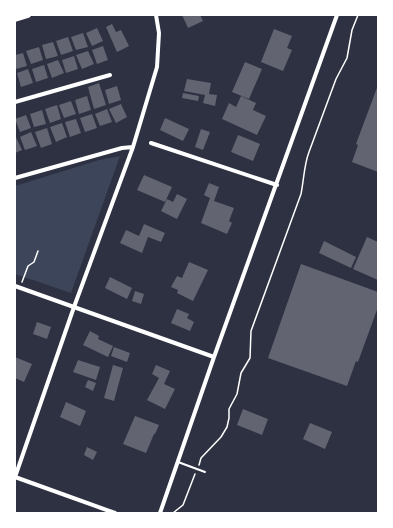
<svg xmlns="http://www.w3.org/2000/svg" width="393" height="528" viewBox="0 0 393 528" font-family="'Golos Text',sans-serif">
  <style>
    .green { fill: #3c4559 }
    .building { fill: #626471 }
    .lines { fill: none; stroke-linecap: round; stroke-linejoin: round }
    .path { stroke: #fff; stroke-width: 1.5 }
    .service { stroke: #fff; stroke-width: 2 }
    .minor { stroke: #fff; stroke-width: 4 }
    .tertiary { stroke: #fff; stroke-width: 5.5 }
  </style>
  <rect width="100%" height="100%" fill="#2d3142"/>
  <path class="green" d="M 120,156 L 71,293 L 15,274 L 15,186 L 99,160 Z"/>
  <path class="building" d="M 182,15 L 200,15 L 203,21 L 188,28 Z
    M 112,24 L 116,32 L 121,30 L 129,46 L 117,52 L 106,27 Z
    M 97,28 L 103,41 L 92,46 L 86,33 Z
    M 274,29 L 292,36 L 287,48 L 292,50 L 283,71 L 261,62 Z
    M 83,33 L 88,47 L 76,50 L 71,37 Z
    M 68,37 L 73,51 L 61,55 L 56,41 Z
    M 53,42 L 58,56 L 46,59 L 42,45 Z
    M 103,46 L 108,60 L 97,64 L 92,50 Z
    M 39,47 L 43,60 L 31,64 L 26,51 Z
    M 88,51 L 94,64 L 82,69 L 76,55 Z
    M 23,53 L 27,66 L 16,69 L 15,55 Z
    M 74,56 L 78,69 L 66,73 L 62,60 Z
    M 58,60 L 64,73 L 52,78 L 47,64 Z
    M 245,62 L 262,69 L 249,99 L 232,92 Z
    M 44,65 L 48,78 L 36,82 L 32,69 Z
    M 28,69 L 33,83 L 21,87 L 17,73 Z
    M 187,79 L 211,83 L 209,94 L 217,95 L 215,106 L 203,103 L 205,95 L 184,91 Z
    M 99,83 L 106,105 L 94,109 L 88,87 Z
    M 378,85 L 378,172 L 352,162 L 358,145 L 356,144 Z
    M 117,86 L 121,100 L 109,104 L 105,90 Z
    M 183,93 L 199,96 L 198,101 L 182,98 Z
    M 87,96 L 91,110 L 79,114 L 75,100 Z
    M 241,96 L 256,103 L 253,110 L 266,116 L 257,135 L 222,119 L 229,103 L 236,107 Z
    M 71,101 L 76,114 L 64,118 L 59,105 Z
    M 121,104 L 127,117 L 116,123 L 109,109 Z
    M 57,105 L 61,119 L 50,123 L 45,109 Z
    M 107,109 L 112,122 L 100,126 L 95,114 Z
    M 42,110 L 46,124 L 34,127 L 30,114 Z
    M 92,114 L 97,128 L 85,132 L 80,118 Z
    M 26,115 L 31,128 L 20,132 L 15,119 Z
    M 165,118 L 189,129 L 183,141 L 160,130 Z
    M 76,119 L 81,133 L 70,137 L 65,122 Z
    M 62,123 L 67,137 L 56,142 L 50,127 Z
    M 47,128 L 52,144 L 41,148 L 35,132 Z
    M 201,129 L 210,132 L 203,150 L 195,147 Z
    M 31,132 L 37,146 L 25,150 L 20,137 Z
    M 15,135 L 22,150 L 15,153 Z
    M 238,135 L 260,144 L 253,161 L 231,152 Z
    M 144,175 L 172,187 L 165,202 L 137,190 Z
    M 209,183 L 219,187 L 214,201 L 234,208 L 229,221 L 232,223 L 227,234 L 201,223 L 210,198 L 204,195 Z
    M 177,194 L 187,199 L 177,219 L 161,211 L 167,199 L 173,202 Z
    M 144,224 L 165,233 L 161,242 L 148,237 L 142,253 L 120,243 L 126,230 L 139,236 Z
    M 367,237 L 378,242 L 378,280 L 353,269 Z
    M 324,241 L 356,257 L 351,268 L 319,253 Z
    M 189,262 L 208,270 L 193,301 L 177,293 L 178,290 L 171,287 L 177,276 L 182,278 Z
    M 301,264 L 378,292 L 378,307 L 358,362 L 356,361 L 347,386 L 268,358 Z
    M 110,277 L 132,288 L 127,299 L 105,288 Z
    M 135,291 L 144,294 L 141,304 L 132,301 Z
    M 177,309 L 189,314 L 187,318 L 194,322 L 190,331 L 171,323 Z
    M 37,322 L 51,327 L 47,339 L 33,334 Z
    M 90,331 L 99,336 L 98,339 L 113,346 L 108,357 L 83,345 Z
    M 114,347 L 130,353 L 127,362 L 111,356 Z
    M 15,357 L 32,364 L 24,382 L 15,378 Z
    M 78,360 L 100,367 L 96,380 L 73,372 Z
    M 113,365 L 123,368 L 114,401 L 104,398 Z
    M 156,365 L 170,371 L 164,384 L 175,389 L 165,409 L 147,400 L 159,378 L 152,374 Z
    M 88,380 L 96,383 L 93,391 L 85,387 Z
    M 66,402 L 86,411 L 80,426 L 60,417 Z
    M 243,409 L 268,419 L 262,435 L 237,425 Z
    M 135,416 L 159,425 L 155,434 L 154,434 L 146,453 L 123,444 Z
    M 310,423 L 332,432 L 325,449 L 303,439 Z
    M 87,447 L 97,452 L 93,460 L 84,455 Z"/>
  <g class="lines">
    <path class="path" d="M 22,282 L 28,266 L 34,262 L 38,251
      M 199,465 L 201,458 L 221,437 L 227,427 L 229,418 L 229,409 L 237,394 L 241,373 L 250,358 L 251,331 L 301,194 C 304,179 304,165 309,152 L 336,79 L 347,58 L 352,30 L 358,15
      M 173,513 L 183,505 L 195,474"/>
    <path class="service" d="M 178,462 L 205,472"/>
    <path class="minor" d="M 15,102 L 110,75
      M 151,143 L 277,185
      M 15,178 L 122,148 L 133,147
      M 15,286 L 214,357
      M 15,477 L 74,307 L 133,147 L 157,67 L 159,33 L 156,15
      M 15,477 L 115,513
      M 160,513 L 214,357 L 337,15"/>
    <path class="tertiary" d="M 15,19 L 28,15"/>
  </g>
  <rect width="393" height="528" fill="none" stroke="#ffffff" stroke-width="32"/>
</svg>
